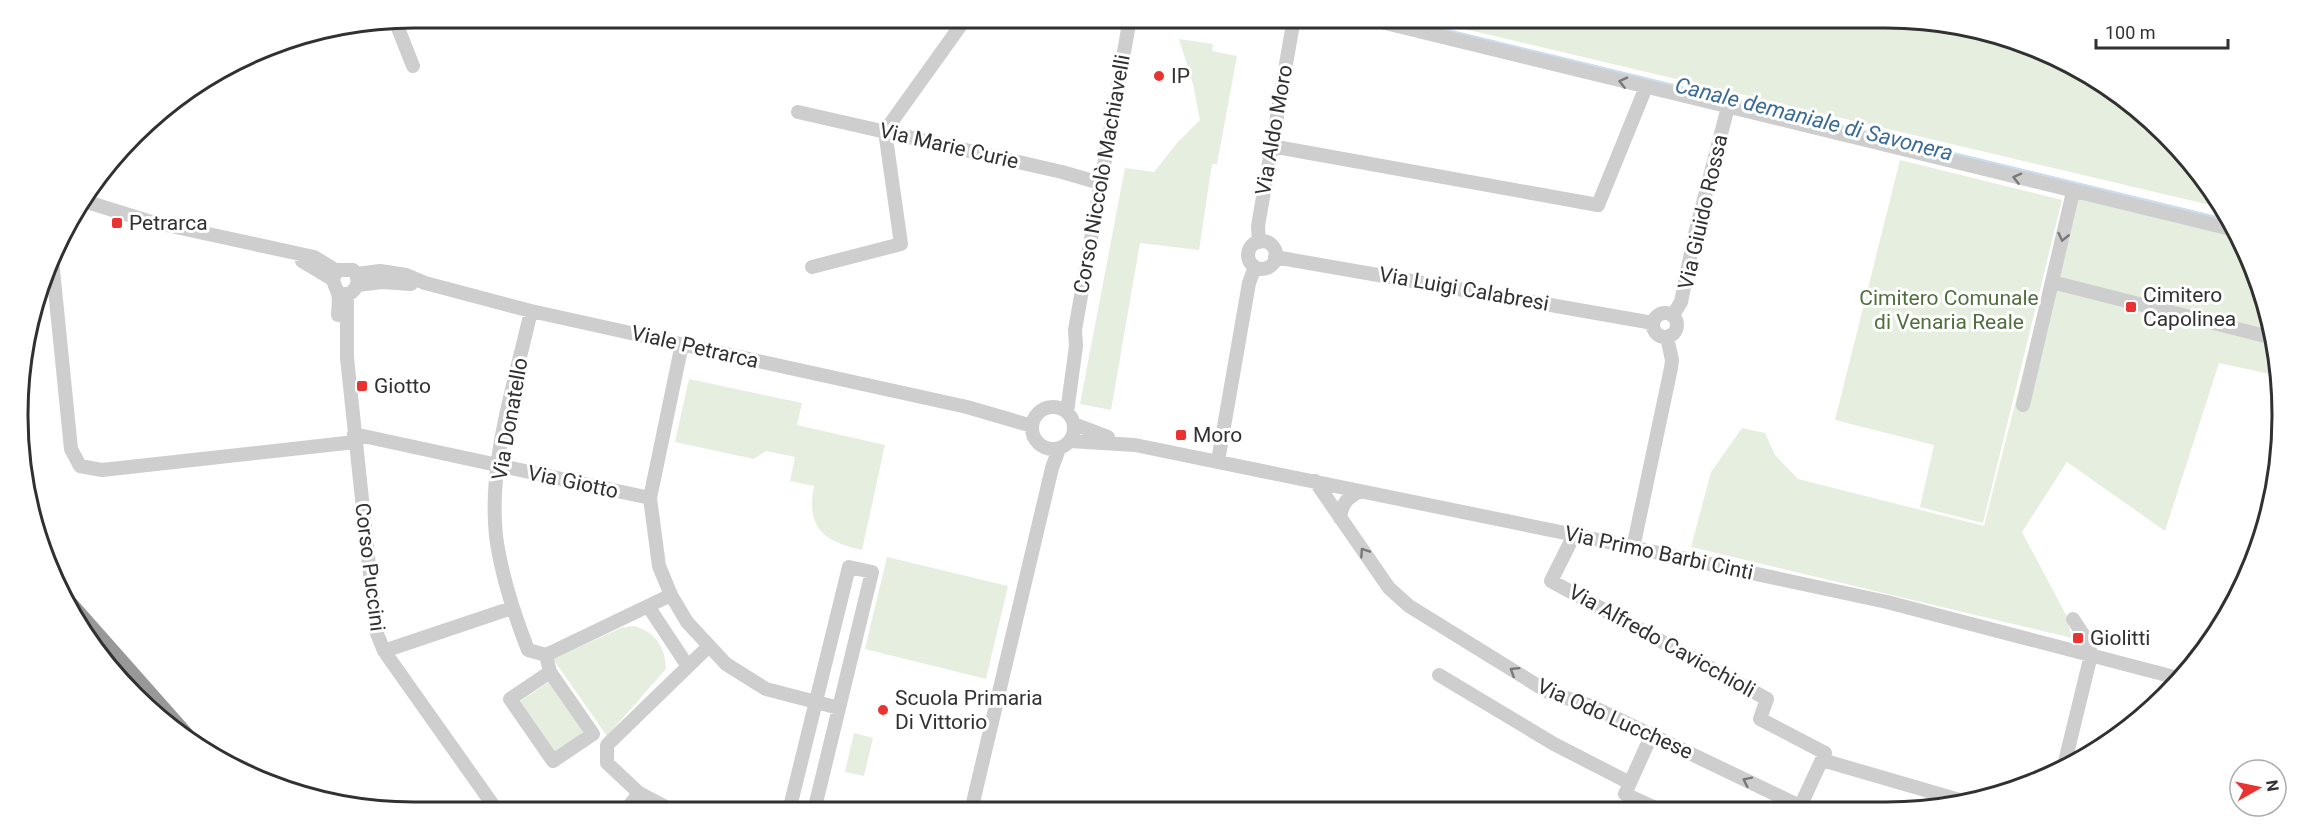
<svg xmlns="http://www.w3.org/2000/svg" width="2300" height="830" viewBox="0 0 2300 830" font-family="Roboto,sans-serif">
  <style>
    .green { fill: #e5eedf }
    .lines { fill: none; stroke-linecap: round; stroke-linejoin: round }
    .stream { stroke: #cbddee; stroke-width: 3 }
    .minor { stroke: #cecece; stroke-width: 14 }
    .highway { stroke: #989898; stroke-width: 20 }
    .oneway { stroke: #787878 }
    .poi-dot { fill: #ea3330; stroke: #fff; stroke-width: 2 }
    .labels { text-anchor: middle; dominant-baseline: central; stroke-width: 6; stroke-linejoin: round; paint-order: stroke }
    .poi-label { font-size: 21px; fill: #313131; stroke: #fff; text-anchor: start }
    .street-label { font-size: 21px; fill: #313131; stroke: #fff }
    .park-label { font-size: 21px; fill: #4f6f3c; stroke: #fff }
    .water-label { font-size: 22px; font-style: italic; fill: #3b6b96; stroke: #fff }
    .rim { fill: none; stroke: #313131; stroke-width: 3 }
  </style>
  <rect width="100%" height="100%" fill="#fff"/>
  <path class="green" d="M 1418,18 L 1885,18 L 1988,32 L 2061,59 L 2127,100 L 2184,154 L 2223,208 Z
    M 1179,39 L 1213,44 L 1212,51 L 1237,56 L 1217,164 L 1212,164 L 1199,250 L 1140,243 L 1111,410 L 1080,404 L 1125,168 L 1154,172 L 1177,143 L 1200,120 L 1193,84 Z
    M 1900,160 L 2062,200 L 1983,523 L 1920,507 L 1934,445 L 1835,420 Z
    M 2068,195 L 2238,236 L 2261,288 L 2279,364 L 2279,376 L 2219,363 L 2165,531 L 2067,462 L 2022,532 L 2066,615 L 2072,638 L 1691,547 L 1711,472 L 1742,428 L 1765,433 L 1775,455 L 1798,479 L 1984,526 Z
    M 689,379 L 802,403 L 797,425 L 885,445 L 862,550 C 823,541 806,528 814,486 L 790,481 L 795,457 L 766,451 L 754,459 L 675,442 Z
    M 887,557 L 1008,586 L 986,679 L 865,649 Z
    M 634,626 C 656,632 665,647 666,669 L 607,736 L 553,659 L 621,628 Z
    M 550,681 L 585,732 L 555,753 L 519,702 Z
    M 854,733 L 873,738 L 864,776 L 845,772 Z"/>
  <g class="lines">
    <path class="stream" d="M 1396,18 L 2231,221"/>
    <path class="minor" d="M 1365,18 L 2235,230
      M 397,21 L 398,28 L 413,66
      M 798,112 L 1062,172 L 1100,183
      M 1271,146 L 1598,205 L 1646,87
      M 84,201 L 148,221 L 314,257 L 337,271
      M1248 255a14 14 0 1 1 28 0a14 14 0 1 1-28 0Z
      M 1259,242 L 1258,226 L 1294,18
      M 1275,257 L 1653,323
      M 52,260 L 71,449 L 80,466 L 102,470 L 355,442
      M 302,261 L 332,279
      M 812,267 L 901,244 L 885,131 L 966,18
      M 357,274 L 380,271 L 406,275 L 425,283 L 531,311 L 967,407 L 1032,426
      M 2052,282 L 2273,338
      M 358,285 L 382,282 L 411,284
      M 338,292 L 347,295 C 358,290 361,279 353,270 L 338,270 C 330,281 334,282 338,293 C 340,300 338,309 338,315
      M 347,295 L 347,358 L 376,631 L 384,651 L 498,812
      M 531,311 C 515,383 488,461 496,536 C 501,574 514,614 528,650 L 546,655 L 671,595
      M1653 325a12 12 0 1 1 24 0a12 12 0 1 1-24 0Z
      M 1673,315 L 1681,302 L 1694,238 L 1728,107
      M 682,344 L 650,498 L 659,566 L 671,595 L 687,622 L 726,664 L 766,689 L 839,708
      M 2023,405 L 2073,192
      M1032 428a21 21 0 1 1 42 0a21 21 0 1 1-42 0Z
      M 1067,412 L 1076,346 L 1075,330 L 1130,18
      M 1074,424 L 1108,437
      M 354,434 L 650,498
      M 1070,441 L 1135,445 L 1580,536 L 1887,602 L 2178,678
      M 1218,461 L 1249,283 L 1255,267
      M 1315,481 L 1389,588 L 1409,606 L 1548,692 L 1591,706 L 1800,806
      M 1340,518 C 1342,503 1347,498 1360,491
      M 1574,535 L 1551,581 L 1767,699 L 1760,719 L 1825,753 L 1799,809
      M 1633,548 L 1671,368 L 1672,360 L 1667,337
      M 648,606 L 687,665
      M 384,651 L 512,608
      M 546,655 L 550,672 L 593,734 L 553,761 L 510,699 L 550,672
      M 1439,675 L 1554,744 L 1630,783
      M 1652,734 L 1625,794 L 1658,809
      M 1822,760 L 1963,801
      M 2063,770 L 2091,655 L 2088,642 L 2073,619
      M 1242,810 L 1244,810
      M 673,811 L 639,793 L 607,763 L 607,745 L 708,647
      M 789,811 L 849,567 L 872,572 L 814,811
      M 971,811 L 1052,468 L 1059,449
      M 625,812 L 639,793"/>
    <path class="highway" d="M 69,606 L 185,737"/>
  </g>
  <defs><path id="oneway-chevron" d="M-2-3.5L2.5 0L-2 3.5" fill="none" stroke-width="1.6" stroke-linecap="round" stroke-linejoin="round" transform="scale(1.5)"/></defs>
  <g class="oneway">
    <use href="#oneway-chevron" transform="translate(1623 82) rotate(-166)"/>
    <use href="#oneway-chevron" transform="translate(2017 178) rotate(-166)"/>
    <use href="#oneway-chevron" transform="translate(2063 237) rotate(103)"/>
    <use href="#oneway-chevron" transform="translate(1364 552) rotate(-124)"/>
    <use href="#oneway-chevron" transform="translate(1514 671) rotate(-148)"/>
    <use href="#oneway-chevron" transform="translate(1747 781) rotate(-154)"/>
  </g>
  <g class="poi-dot">
    <circle cx="1159" cy="76" r="6"/>
    <rect x="111" y="217" width="12" height="12" rx="3"/>
    <rect x="2125" y="301" width="12" height="12" rx="3"/>
    <rect x="356" y="380" width="12" height="12" rx="3"/>
    <rect x="1175" y="429" width="12" height="12" rx="3"/>
    <rect x="2072" y="632" width="12" height="12" rx="3"/>
    <circle cx="883" cy="710" r="6"/>
  </g>
  <g class="labels">
    <g class="poi-label">
      <text x="1171" y="76">IP</text>
      <text x="129" y="223">Petrarca</text>
      <text x="2143" y="295">Cimitero<tspan x="2143" dy="24">Capolinea</tspan></text>
      <text x="374" y="386">Giotto</text>
      <text x="1193" y="435">Moro</text>
      <text x="2090" y="638">Giolitti</text>
      <text x="895" y="698">Scuola Primaria<tspan x="895" dy="24">Di Vittorio</tspan></text>
    </g>
    <g class="street-label">
      <text transform="translate(1274 130) rotate(-80)">Via Aldo Moro</text>
      <text transform="translate(949 146) rotate(13)">Via Marie Curie</text>
      <text transform="translate(1102 174) rotate(-80)">Corso Niccolò Machiavelli</text>
      <text transform="translate(1703 212) rotate(-77)">Via Giuido Rossa</text>
      <text transform="translate(1464 289) rotate(10)">Via Luigi Calabresi</text>
      <text transform="translate(695 347) rotate(13)">Viale Petrarca</text>
      <text transform="translate(510 419) rotate(-80)">Via Donatello</text>
      <text transform="translate(573 482) rotate(12)">Via Giotto</text>
      <text transform="translate(1659 553) rotate(12)">Via Primo Barbi Cinti</text>
      <text transform="translate(370 567) rotate(83)">Corso Puccini</text>
      <text transform="translate(1662 641) rotate(29)">Via Alfredo Cavicchioli</text>
      <text transform="translate(1615 719) rotate(24)">Via Odo Lucchese</text>
    </g>
    <g class="park-label">
      <text x="1949" y="298">Cimitero Comunale<tspan x="1949" dy="24">di Venaria Reale</tspan></text>
    </g>
    <g class="water-label">
      <text transform="translate(1814 119) rotate(14)">Canale demaniale di Savonera</text>
    </g>
  </g>
  <path d="M0 0H2300V830H0ZM414 28H1886A386 386 0 0 1 2272 414V416A386 386 0 0 1 1886 802H414A386 386 0 0 1 28 416V414A386 386 0 0 1 414 28Z" fill="#fff" fill-rule="evenodd"/>
  <path class="rim" d="M414 28H1886A386 386 0 0 1 2272 414V416A386 386 0 0 1 1886 802H414A386 386 0 0 1 28 416V414A386 386 0 0 1 414 28Z"/>
  <g transform="translate(2258 788) rotate(81)"><circle r="28" fill="#ffffff" stroke="#adadad" stroke-width="1.5"/>
  <path d="M0-4.5L10 22L0 15L-10 22Z" fill="#ea3330"/>
  <text y="-9" font-size="16" font-weight="bold" text-anchor="middle" fill="#313131">N</text>
  </g>
  <path d="M2096 39v9h132v-9" fill="none" stroke="#313131" stroke-width="3"/>
  <text x="2105" y="39" font-size="18" fill="#313131" stroke="#ffffff" stroke-width="4.5" paint-order="stroke">100 m</text>
</svg>
